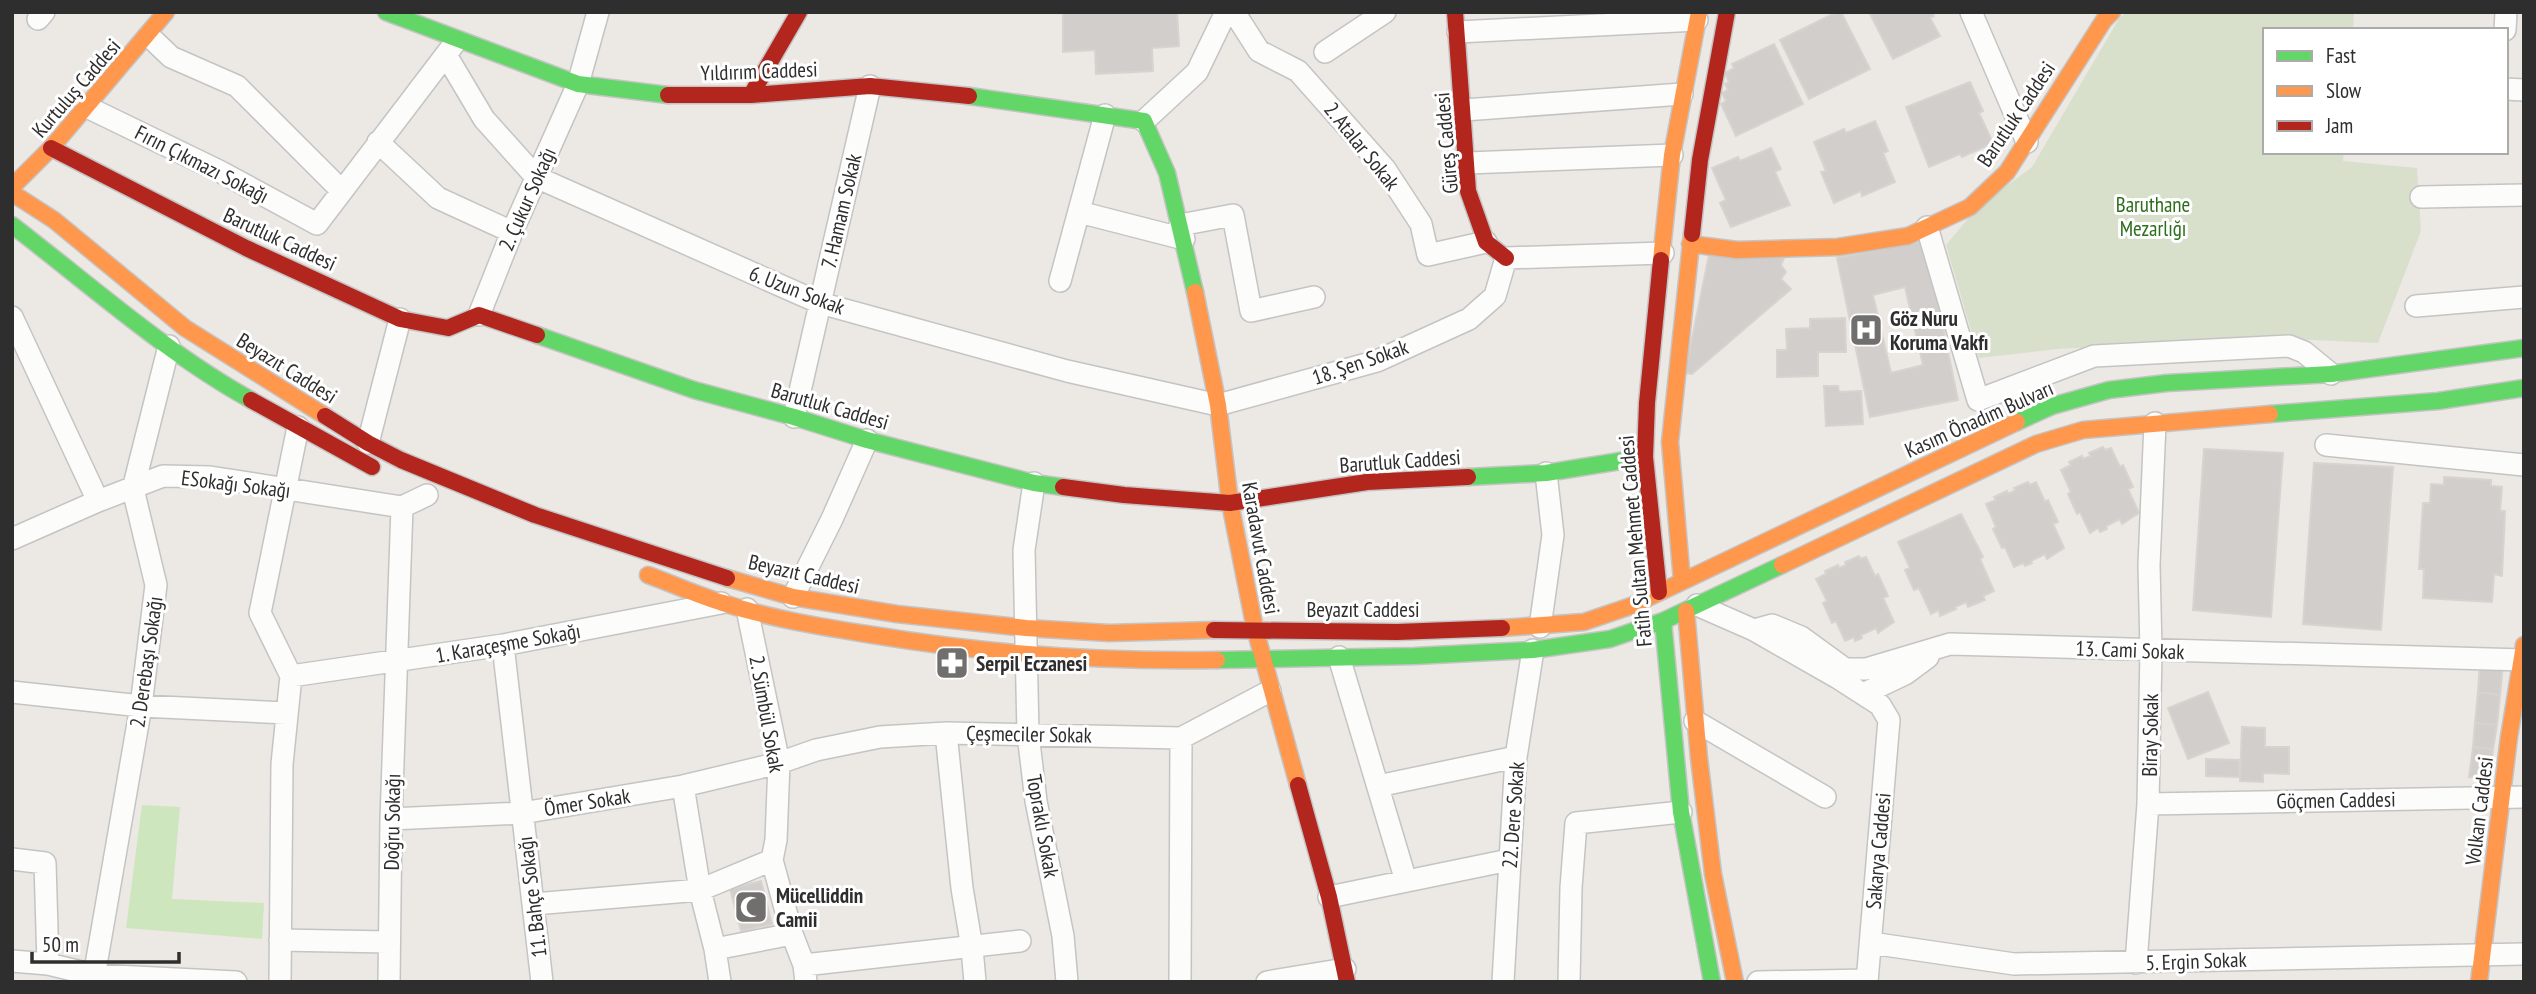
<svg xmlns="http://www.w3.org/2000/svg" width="2536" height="994" viewBox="0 0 2536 994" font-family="'PT Sans Narrow',sans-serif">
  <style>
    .green { fill: #cee6be }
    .cemetery { fill: #d8e0cc }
    .building { fill: #d1cecb; stroke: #d7d4d0; stroke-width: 2; fill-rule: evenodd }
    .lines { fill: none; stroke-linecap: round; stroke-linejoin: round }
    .street-casing { stroke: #c5c4c5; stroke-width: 24 }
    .fast-casing { stroke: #c5c4c5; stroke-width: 19 }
    .slow-casing { stroke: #c5c4c5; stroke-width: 19 }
    .jam-casing { stroke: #c5c4c5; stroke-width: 19 }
    .street { stroke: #fcfcfb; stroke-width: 21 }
    .fast { stroke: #63d668; stroke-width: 16 }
    .slow { stroke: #ff974d; stroke-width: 16 }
    .jam { stroke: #b3261e; stroke-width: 16 }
    .labels { text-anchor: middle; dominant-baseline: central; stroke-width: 6; stroke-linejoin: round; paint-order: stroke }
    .street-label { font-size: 21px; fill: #2e2e2e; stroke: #fff }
    .park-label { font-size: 21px; fill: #2c6e1b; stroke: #fff }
    .poi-label { font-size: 21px; font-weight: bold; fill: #2e2e2e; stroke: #fff; text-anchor: start }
  </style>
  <rect width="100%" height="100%" fill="#ece8e4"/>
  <path class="green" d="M 142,805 L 180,807 L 172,899 L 264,903 L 262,939 L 126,928 Z"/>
  <path class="cemetery" d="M 2127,12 L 2354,12 L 2353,30 L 2265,30 L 2265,152 L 2344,152 L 2343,161 L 2417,168 L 2421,231 L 2378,343 L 2270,338 L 2058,349 L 1979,358 L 1946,245 L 1975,210 L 2032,167 L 2120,17 Z"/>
  <path class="building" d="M 1063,12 L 1177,12 L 1179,46 L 1152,48 L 1153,71 L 1096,74 L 1095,50 L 1063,52 Z
    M 1837,12 L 1841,12 L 1870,69 L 1809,99 L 1780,40 Z
    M 1869,12 L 1932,12 L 1934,16 L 1930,18 L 1940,36 L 1893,59 Z
    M 1774,44 L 1803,104 L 1736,136 L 1721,104 L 1726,101 L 1722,93 L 1728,90 L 1725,84 L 1729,82 L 1725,73 L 1734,68 L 1732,64 Z
    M 1970,82 L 1983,111 L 1979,113 L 1993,143 L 1962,157 L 1960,154 L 1929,167 L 1906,107 Z
    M 1875,121 L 1888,151 L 1883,153 L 1895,182 L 1862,196 L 1861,191 L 1834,203 L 1821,172 L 1826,171 L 1814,142 L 1844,129 L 1846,133 Z
    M 1771,148 L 1781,169 L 1775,172 L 1790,205 L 1731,227 L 1720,203 L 1726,200 L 1712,168 L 1738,157 L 1740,161 Z
    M 1925,241 L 1958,400 L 1870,417 L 1837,258 ZM 1905,287 L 1923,365 L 1891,373 L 1873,295 Z
    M 1709,255 L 1784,258 L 1781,265 L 1786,272 L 1781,279 L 1791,289 L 1692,374 L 1685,373 Z
    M 1845,318 L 1846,352 L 1818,352 L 1818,376 L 1777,377 L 1777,350 L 1787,350 L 1786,329 L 1810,328 L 1810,319 Z
    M 1824,386 L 1838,386 L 1839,392 L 1861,391 L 1863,424 L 1826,426 Z
    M 2103,447 L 2105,450 L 2111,448 L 2120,467 L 2123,465 L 2133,487 L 2128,489 L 2139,513 L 2122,524 L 2120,519 L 2106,526 L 2107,529 L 2100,532 L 2098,528 L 2090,533 L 2080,512 L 2077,514 L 2068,494 L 2071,492 L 2061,470 L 2071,465 L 2069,462 L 2082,456 L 2083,459 L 2091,456 L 2089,453 Z
    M 2204,449 L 2283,453 L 2271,617 L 2193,610 Z
    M 2314,463 L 2393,467 L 2381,630 L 2303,624 Z
    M 2444,477 L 2491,480 L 2491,486 L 2502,487 L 2500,511 L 2505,511 L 2502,576 L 2494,574 L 2492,602 L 2423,598 L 2424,569 L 2419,569 L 2423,503 L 2430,503 L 2431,484 L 2444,485 Z
    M 2028,482 L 2030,485 L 2036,482 L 2045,502 L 2048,500 L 2058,522 L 2053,524 L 2064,548 L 2047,559 L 2045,554 L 2031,561 L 2032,563 L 2025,566 L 2023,563 L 2014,567 L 2005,547 L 2002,548 L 1993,529 L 1996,527 L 1986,504 L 1996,500 L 1994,497 L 2007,491 L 2008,494 L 2016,490 L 2014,488 Z
    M 1961,514 L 1983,557 L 1980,559 L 1994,591 L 1983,596 L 1985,600 L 1968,607 L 1966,602 L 1955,607 L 1956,609 L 1940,616 L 1939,610 L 1931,614 L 1919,588 L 1914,590 L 1905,570 L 1910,568 L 1898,542 Z
    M 1859,556 L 1860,559 L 1866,557 L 1875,576 L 1878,574 L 1888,596 L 1883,598 L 1894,622 L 1878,633 L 1876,628 L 1861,635 L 1862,638 L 1855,641 L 1854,637 L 1845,641 L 1836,621 L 1832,623 L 1823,603 L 1827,601 L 1816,579 L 1826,574 L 1825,571 L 1838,565 L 1839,568 L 1846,565 L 1845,562 Z
    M 2480,662 L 2503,664 L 2500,695 L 2478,692 Z
    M 2208,692 L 2229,743 L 2188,759 L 2168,708 Z
    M 2478,692 L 2500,695 L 2497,725 L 2475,723 Z
    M 2475,723 L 2497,725 L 2493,749 L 2473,747 Z
    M 2242,727 L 2265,728 L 2265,747 L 2289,747 L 2289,774 L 2263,773 L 2263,782 L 2240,781 Z
    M 2473,747 L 2493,749 L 2490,779 L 2469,777 Z
    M 2206,759 L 2239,760 L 2239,777 L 2206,776 Z
    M 761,881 L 772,924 L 741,931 L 730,889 Z"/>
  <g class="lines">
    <defs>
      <path id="street" d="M 1234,12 L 1259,51 L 1298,71 L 1385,169 L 1421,224 L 1428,255 L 1486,242
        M 1971,12 L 2027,142
        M 38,19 L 44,12
        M 2505,30 L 2506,12
        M 1458,32 L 1697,20
        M 149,36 L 171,57 L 237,86 L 342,191
        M 1325,52 L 1385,12
        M 446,55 L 484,119 L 536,177 L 820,303 L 1067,371 L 1218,405 L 1377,361 L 1469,319 L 1495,296 L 1506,258 L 1663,253
        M 2506,89 L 2524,90
        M 87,107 L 221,172 L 317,224 L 454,44
        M 1464,110 L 1682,94
        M 1144,121 L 1197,72 L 1226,12
        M 378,142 L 438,198 L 512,232
        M 1467,163 L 1672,155
        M 2421,197 L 2524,195
        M 1079,212 L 1184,239
        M 1180,225 L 1233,215 L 1251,311 L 1314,297
        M 1927,227 L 1978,400 L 2094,356 L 2289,346 L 2304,352 L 2331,374
        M 1060,281 L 1105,115
        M 2416,306 L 2524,297
        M 479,315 L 512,232 L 578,84 L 598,12
        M 12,317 L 98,501
        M 794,417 L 870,86
        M 368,443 L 400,319
        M 2326,445 L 2524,465
        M 1034,483 L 1024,550 L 1028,734 L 1036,801 L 1063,936 L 1067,982
        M 12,539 L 98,501 L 163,476 L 210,477 L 402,507 L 427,495
        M 793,597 L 832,519 L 867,440
        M 1697,605 L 1754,630 L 1838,678 L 1880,705 L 1889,720 L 1867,982
        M 747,609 L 779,763 L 776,840 L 772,860 L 792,934 L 804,965 L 806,982
        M 1540,627 L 1553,535 L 1546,473
        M 1754,630 L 1772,625 L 1801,637 L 1845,669 L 1866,669 L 1950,644 L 2524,660
        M 503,645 L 542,982
        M 1339,657 L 1406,881
        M 291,676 L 503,645 L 721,603
        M 12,692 L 141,706 L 286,713
        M 1863,694 L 1905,674 L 1928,657
        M 1695,721 L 1825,797
        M 946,733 L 962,888 L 972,948 L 975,982
        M 683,786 L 700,890 L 715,949 L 720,982
        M 1378,786 L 1516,757
        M 2148,804 L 2524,797
        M 391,819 L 522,813 L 683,786 L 779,763 L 816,750 L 880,737 L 946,733 L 1181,738 L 1270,691
        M 12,859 L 45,863 L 48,964
        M 1329,897 L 1509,860
        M 534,904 L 700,890 L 772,860
        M 280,940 L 389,942
        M 1871,943 L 2014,964 L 2524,954
        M 715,949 L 792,934
        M 12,961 L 48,964 L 94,975 L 236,982
        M 2136,963 L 2148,804 L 2151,651 L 2149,565 L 2155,423
        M 804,965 L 1020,941
        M 93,982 L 141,706 L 156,585 L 133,489 L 169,346
        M 280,982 L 282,764 L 291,676 L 260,613 L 298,427
        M 389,982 L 391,819 L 402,507
        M 1180,982 L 1181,738
        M 1267,982 L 1345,969
        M 1503,982 L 1516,757 L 1533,650
        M 1569,982 L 1571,888 L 1576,823 L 1681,812
        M 1758,982 L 1867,980"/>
      <path id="fast" d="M 386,12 L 578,84 L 668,95
        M 969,96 L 1144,121 L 1167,173 L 1195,292
        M 12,225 C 89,284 166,353 251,400
        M 537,335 L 694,390 L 794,417 L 867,440 L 1034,483 L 1063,487
        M 2270,414 L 2438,401 L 2524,388
        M 2017,422 L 2052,406 L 2109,390 L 2167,383 L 2331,374 L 2524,348
        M 1468,477 L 1546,473 L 1645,457
        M 1663,621 L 1681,812 L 1712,982
        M 1217,660 L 1415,656 L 1533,650 L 1610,639 L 1663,621 L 1782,565"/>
      <path id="slow" d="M 12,187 L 51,148 L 166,12
        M 12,193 L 54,220 L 185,328 L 325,416
        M 1690,244 L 1737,250 L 1838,247 L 1908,236 L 1970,207 L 2007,172 L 2104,20 L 2112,12
        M 1661,260 L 1672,155 L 1699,12
        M 1195,292 L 1218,405 L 1230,503 L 1255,629 L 1298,785
        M 1782,565 L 2036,444 L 2083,430 L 2270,414
        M 648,575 C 673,584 697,595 723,603 C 772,619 822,627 873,635 C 988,654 1101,662 1217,660
        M 727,578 L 793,597 L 897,614 L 1026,628 L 1109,633 L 1214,630
        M 1682,581 L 1670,442 L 1692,234
        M 1686,611 L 1699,758 L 1713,874 L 1735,982
        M 1502,628 L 1584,622 L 1631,606 L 2017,422
        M 2479,982 L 2509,737 L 2524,645"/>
      <path id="jam" d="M 1455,12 L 1468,191 L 1486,242 L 1506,258
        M 668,95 L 751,95 L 870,86 L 969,96
        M 751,95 L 799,12
        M 51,148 L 246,248 L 400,319 L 448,328 L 479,315 L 537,335
        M 1692,234 L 1700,160 L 1727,12
        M 251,400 L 372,467
        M 325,416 L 368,443 L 401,460 L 535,515 L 727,578
        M 1063,487 L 1124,495 L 1230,503 L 1367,482 L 1468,477
        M 1659,592 L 1645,457 L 1647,403 L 1661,260
        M 1214,630 L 1397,632 L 1502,628
        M 1298,785 L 1329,897 L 1347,982"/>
    </defs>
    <use href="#street" class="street-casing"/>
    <use href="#fast" class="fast-casing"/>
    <use href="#slow" class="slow-casing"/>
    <use href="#jam" class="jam-casing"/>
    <use href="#street" class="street"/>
    <use href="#fast" class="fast"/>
    <use href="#slow" class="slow"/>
    <use href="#jam" class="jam"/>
  </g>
  <defs>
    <symbol id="hospital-square" viewBox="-11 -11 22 22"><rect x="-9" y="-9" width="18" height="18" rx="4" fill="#706f6e" stroke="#fff"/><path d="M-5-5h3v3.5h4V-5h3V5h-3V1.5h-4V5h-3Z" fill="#fff"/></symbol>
    <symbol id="pharmacy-square" viewBox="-11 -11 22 22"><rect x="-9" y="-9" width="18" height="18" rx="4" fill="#706f6e" stroke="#fff"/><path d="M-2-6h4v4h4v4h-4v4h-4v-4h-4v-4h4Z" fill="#fff"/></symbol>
    <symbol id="mosque-square" viewBox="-11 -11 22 22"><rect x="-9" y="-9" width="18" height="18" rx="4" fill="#706f6e" stroke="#fff"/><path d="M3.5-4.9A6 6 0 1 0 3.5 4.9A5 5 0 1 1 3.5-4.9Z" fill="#fff"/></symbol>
  </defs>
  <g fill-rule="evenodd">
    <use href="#hospital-square" x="1847" y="311" width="38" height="38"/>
    <use href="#pharmacy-square" x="933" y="644" width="38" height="38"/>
    <use href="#mosque-square" x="732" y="888" width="38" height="38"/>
  </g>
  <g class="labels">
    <g class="street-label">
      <text transform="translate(759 71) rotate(-2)">Yıldırım Caddesi</text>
      <text transform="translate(76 88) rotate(-49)">Kurtuluş Caddesi</text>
      <text transform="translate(2016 114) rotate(-56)">Barutluk Caddesi</text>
      <text transform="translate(1446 143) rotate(-95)">Güreş Caddesi</text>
      <text transform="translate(1362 146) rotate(51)">2. Atalar Sokak</text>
      <text transform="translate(202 164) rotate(27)">Fırın Çıkmazı Sokağı</text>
      <text transform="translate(527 199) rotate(-66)">2. Çukur Sokağı</text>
      <text transform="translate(841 211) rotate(-77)">7. Hamam Sokak</text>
      <text transform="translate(280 239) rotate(25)">Barutluk Caddesi</text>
      <text transform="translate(797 290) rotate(21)">6. Uzun Sokak</text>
      <text transform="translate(1360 362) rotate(-19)">18. Şen Sokak</text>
      <text transform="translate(287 368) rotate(32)">Beyazıt Caddesi</text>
      <text transform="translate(830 406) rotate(16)">Barutluk Caddesi</text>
      <text transform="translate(1979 419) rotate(-24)">Kasım Önadım Bulvarı</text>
      <text transform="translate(1400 461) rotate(-4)">Barutluk Caddesi</text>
      <text transform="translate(236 484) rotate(7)">ESokağı Sokağı</text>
      <text transform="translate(1635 541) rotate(-95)">Fatih Sultan Mehmet Caddesi</text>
      <text transform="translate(1261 548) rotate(80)">Karadavut Caddesi</text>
      <text transform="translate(804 574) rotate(13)">Beyazıt Caddesi</text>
      <text x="1363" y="609">Beyazıt Caddesi</text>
      <text transform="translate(508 643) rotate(-10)">1. Karaçeşme Sokağı</text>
      <text transform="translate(2130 650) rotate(2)">13. Cami Sokak</text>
      <text transform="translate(146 662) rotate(-82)">2. Derebaşı Sokağı</text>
      <text transform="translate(767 714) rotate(80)">2. Sümbül Sokak</text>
      <text transform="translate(1029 734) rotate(1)">Çeşmeciler Sokak</text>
      <text transform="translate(2150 735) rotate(-89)">Biray Sokak</text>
      <text transform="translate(2336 800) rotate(-1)">Göçmen Caddesi</text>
      <text transform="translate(587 802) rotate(-9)">Ömer Sokak</text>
      <text transform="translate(2479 811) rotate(-83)">Volkan Caddesi</text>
      <text transform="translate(1513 815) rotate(-86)">22. Dere Sokak</text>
      <text transform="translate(392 822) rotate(-89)">Doğru Sokağı</text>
      <text transform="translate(1043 826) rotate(80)">Topraklı Sokak</text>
      <text transform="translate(1878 851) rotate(-85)">Sakarya Caddesi</text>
      <text transform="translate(532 897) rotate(-97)">11. Bahçe Sokağı</text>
      <text transform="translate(2196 961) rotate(-2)">5. Ergin Sokak</text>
    </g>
    <g class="park-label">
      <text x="2153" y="204">Baruthane<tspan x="2153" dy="24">Mezarlığı</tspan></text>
    </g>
    <g class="poi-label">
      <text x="1890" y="318">Göz Nuru<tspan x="1890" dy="24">Koruma Vakfı</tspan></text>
      <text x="976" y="663">Serpil Eczanesi</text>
      <text x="776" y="895">Mücelliddin<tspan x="776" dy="24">Camii</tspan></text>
    </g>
  </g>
  <rect width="2536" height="994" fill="none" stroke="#2e2e2e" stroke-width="28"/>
  <rect x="2263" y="28" width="245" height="126" fill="#ffffff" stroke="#ababab" stroke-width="2"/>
  <rect x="2277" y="51" width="35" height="10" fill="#63d668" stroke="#ababab" stroke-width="2"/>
  <text x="2326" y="63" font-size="21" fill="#2e2e2e">Fast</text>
  <rect x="2277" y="86" width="35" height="10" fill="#ff974d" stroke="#ababab" stroke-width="2"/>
  <text x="2326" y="98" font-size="21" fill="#2e2e2e">Slow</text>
  <rect x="2277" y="121" width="35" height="10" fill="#b3261e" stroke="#ababab" stroke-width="2"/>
  <text x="2326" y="133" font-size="21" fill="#2e2e2e">Jam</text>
  <path d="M32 952v10h147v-10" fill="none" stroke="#2e2e2e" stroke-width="3.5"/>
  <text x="42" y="952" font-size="21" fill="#2e2e2e" stroke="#ffffff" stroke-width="5" paint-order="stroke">50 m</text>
</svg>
